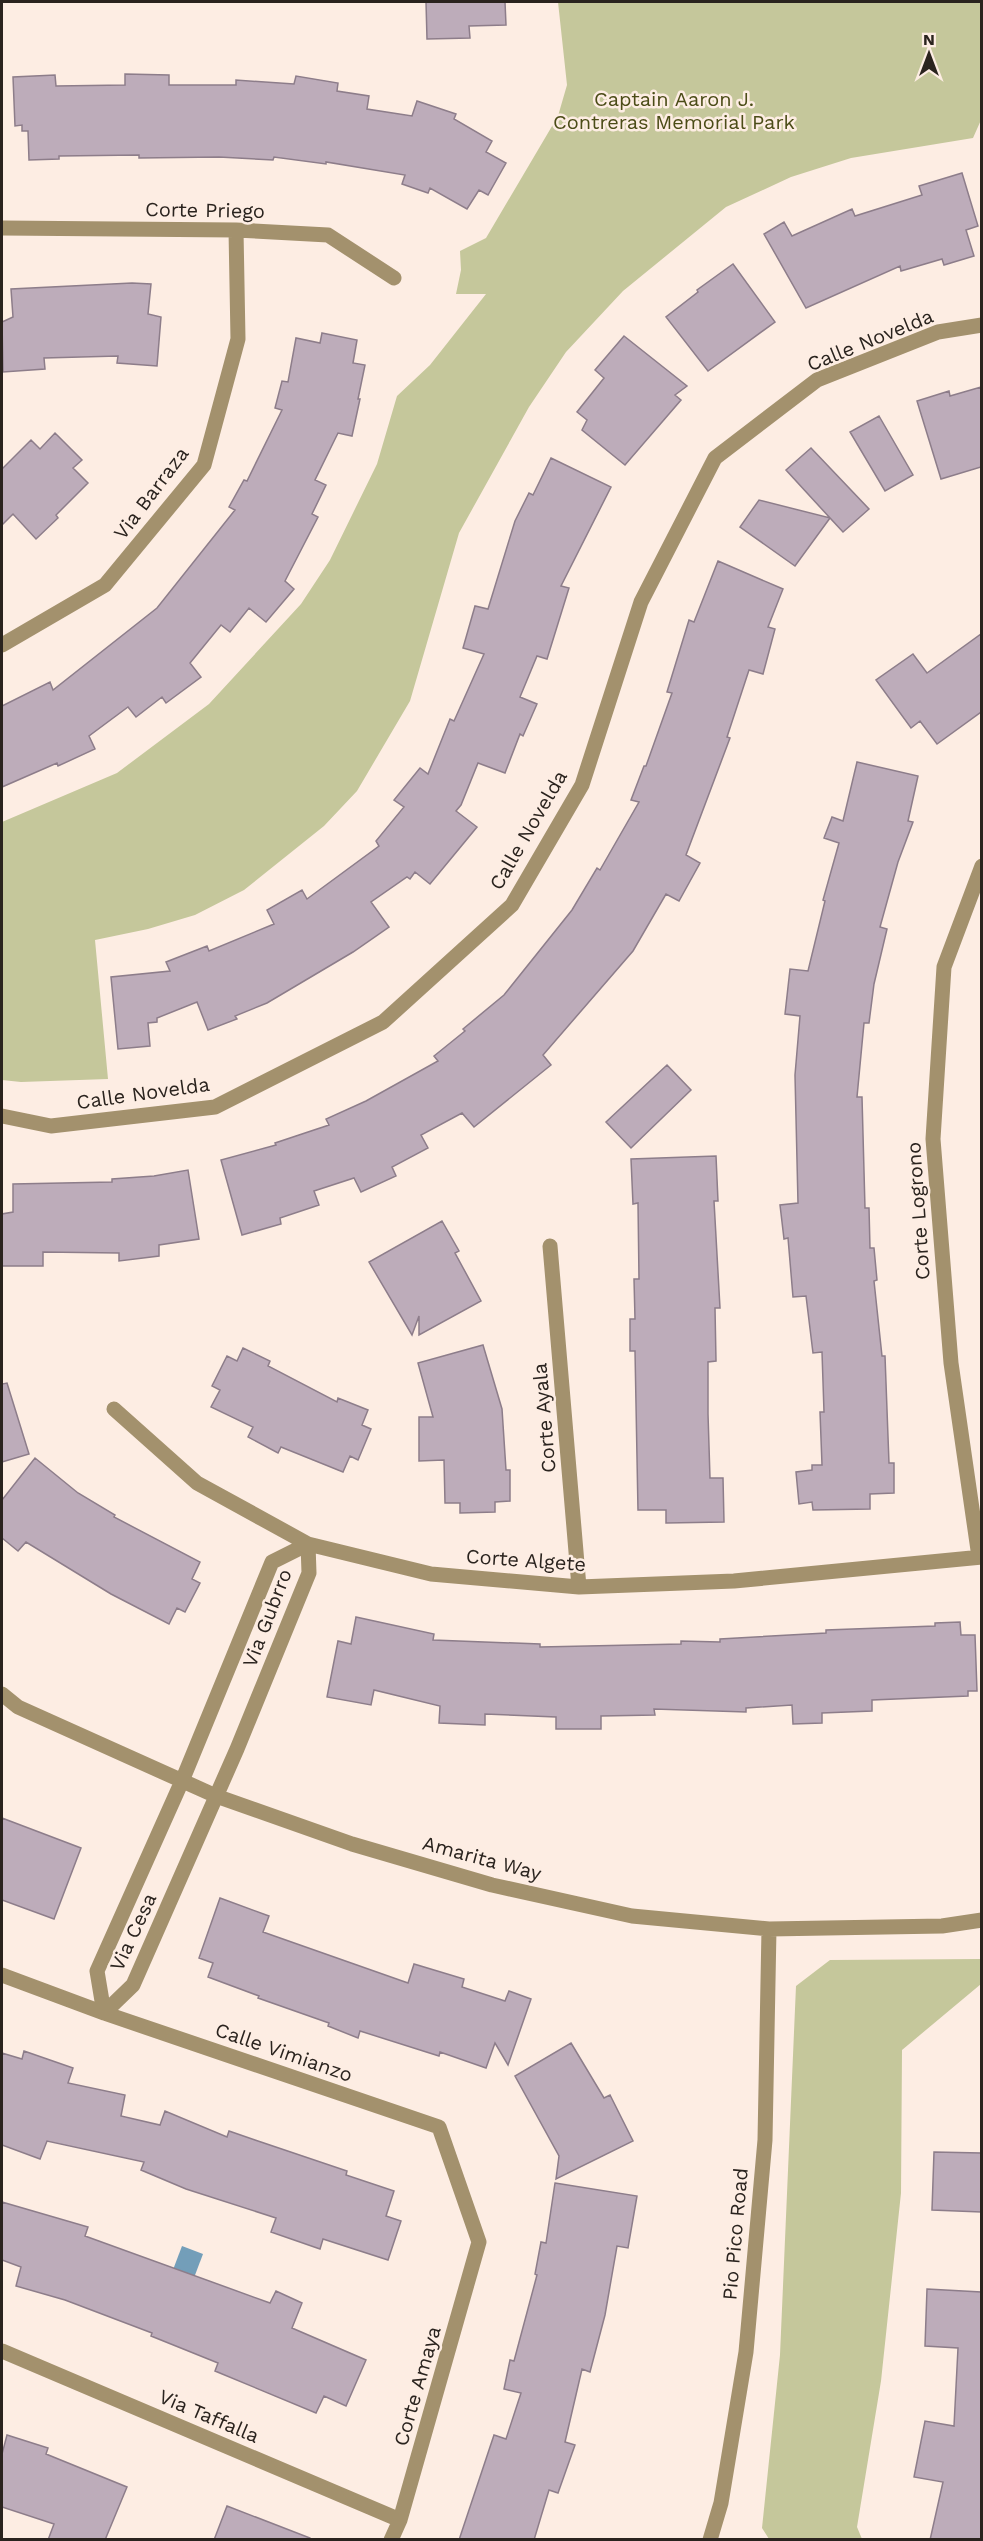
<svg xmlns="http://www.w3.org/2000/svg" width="983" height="2541" viewBox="0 0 983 2541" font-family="'Work Sans',sans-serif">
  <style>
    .green { fill: #c5c79b }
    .water { fill: #739eb9 }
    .building { fill: #bdacba; stroke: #8d7d8a; stroke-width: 1.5 }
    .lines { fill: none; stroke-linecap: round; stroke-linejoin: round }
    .minor { stroke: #a3916d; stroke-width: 15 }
    .labels { text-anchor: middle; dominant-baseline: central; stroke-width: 5; stroke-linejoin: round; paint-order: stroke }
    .park-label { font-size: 20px; fill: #4b4c17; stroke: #fdede3 }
    .street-label { font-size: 20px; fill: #2a231e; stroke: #fdede3 }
  </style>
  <rect width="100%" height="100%" fill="#fdede3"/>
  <path class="green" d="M 558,2 L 981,2 L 981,120 L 973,138 L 851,158 L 791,177 L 726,207 L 623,291 L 566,352 L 529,407 L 459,533 L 410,701 L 357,791 L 324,826 L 244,890 L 195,915 L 148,929 L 95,940 L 108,1079 L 21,1082 L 2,1080 L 2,822 L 117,773 L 209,704 L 301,604 L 330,560 L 377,464 L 397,396 L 430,365 L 486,294 L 456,294 L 461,270 L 460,251 L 486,238 L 558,116 L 567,85 Z
    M 981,1959 L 981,1984 L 902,2050 L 901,2193 L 881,2381 L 857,2527 L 862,2539 L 769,2539 L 762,2528 L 780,2355 L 796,1986 L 830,1960 Z"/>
  <path class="water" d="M 182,2246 L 203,2254 L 192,2283 L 171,2275 Z"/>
  <path class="building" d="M 426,2 L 505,2 L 506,25 L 469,26 L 470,38 L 427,39 Z
    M 125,74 L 169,75 L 169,85 L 236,85 L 236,80 L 294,84 L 296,76 L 338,83 L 337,91 L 369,96 L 367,109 L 412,116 L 417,101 L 456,114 L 454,119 L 492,141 L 486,152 L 506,163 L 488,195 L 479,190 L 467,209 L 430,188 L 428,193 L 402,184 L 405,175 L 326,162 L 326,164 L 274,157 L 273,160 L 219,157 L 139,158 L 139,155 L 59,156 L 59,159 L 29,160 L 28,131 L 22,131 L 22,125 L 15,126 L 13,77 L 55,75 L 56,86 L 125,85 Z
    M 962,173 L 978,226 L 966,230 L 974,256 L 944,265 L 942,259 L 901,271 L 900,266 L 806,308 L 764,234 L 784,222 L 792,236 L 852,209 L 855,216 L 922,195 L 919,186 Z
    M 733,264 L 775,322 L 708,371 L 666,317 L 698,292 L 697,290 Z
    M 132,283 L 151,284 L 148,314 L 161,317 L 157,366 L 117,363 L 118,356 L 44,358 L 45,369 L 3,372 L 2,322 L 13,317 L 11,289 Z
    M 322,333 L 357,340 L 353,363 L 365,365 L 358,399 L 360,399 L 352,436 L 338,433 L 315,480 L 326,485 L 312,514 L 318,517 L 285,581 L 294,589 L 266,622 L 249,608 L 230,632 L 221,625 L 190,663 L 201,677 L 166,703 L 162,697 L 136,717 L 128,707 L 89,736 L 95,749 L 58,766 L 57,763 L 2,787 L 2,706 L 50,682 L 53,690 L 157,608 L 235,510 L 229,507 L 244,480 L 247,481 L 282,410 L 275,408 L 282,381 L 288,382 L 296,338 L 320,343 Z
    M 624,336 L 687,386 L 675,395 L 681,400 L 625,465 L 582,430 L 587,420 L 577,412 L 604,378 L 595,370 Z
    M 981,387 L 981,467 L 941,479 L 917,401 L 949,391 L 950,396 Z
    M 879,416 L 913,475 L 885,491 L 850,432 Z
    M 55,433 L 82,460 L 73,468 L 88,483 L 56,515 L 58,518 L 36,539 L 13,514 L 2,525 L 2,469 L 31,440 L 40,449 Z
    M 811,448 L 869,509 L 843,532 L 830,518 L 795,566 L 740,527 L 759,500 L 830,518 L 786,470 Z
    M 551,458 L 611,487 L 561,586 L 569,588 L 547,659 L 537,656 L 520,697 L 537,704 L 523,736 L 520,734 L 505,773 L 478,763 L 461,805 L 456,811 L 477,827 L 430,884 L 415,872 L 410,879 L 407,877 L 371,902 L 389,927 L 353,952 L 267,1003 L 235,1016 L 237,1019 L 208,1030 L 197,1002 L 157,1018 L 157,1022 L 148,1023 L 150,1046 L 118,1049 L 111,977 L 170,971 L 166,962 L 207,946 L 209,951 L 274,924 L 267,910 L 302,890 L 307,899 L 379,846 L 376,841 L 404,807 L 394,800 L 420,768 L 428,774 L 450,719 L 454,721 L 484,654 L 463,648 L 475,606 L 488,609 L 515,521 L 529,493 L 533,495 Z
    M 718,561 L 783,589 L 768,627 L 775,629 L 763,674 L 749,670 L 727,737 L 730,738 L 686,855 L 700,863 L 679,901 L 666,894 L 633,951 L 543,1055 L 551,1065 L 474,1127 L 462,1113 L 421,1135 L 428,1148 L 392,1167 L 396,1176 L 361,1192 L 354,1178 L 314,1191 L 319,1205 L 280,1218 L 281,1224 L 242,1235 L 221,1160 L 276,1145 L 275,1143 L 329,1125 L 326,1119 L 366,1101 L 438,1061 L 434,1056 L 465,1031 L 463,1029 L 504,995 L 572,910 L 597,868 L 600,870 L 639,802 L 631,800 L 644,766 L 646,766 L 672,693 L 667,692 L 689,620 L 694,622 Z
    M 981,634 L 981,712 L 937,744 L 920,721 L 911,728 L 876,680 L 913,654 L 927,673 Z
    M 857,762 L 918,776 L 908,821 L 913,822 L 898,862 L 880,927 L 887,929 L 874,984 L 869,1023 L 864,1023 L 857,1097 L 862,1097 L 865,1208 L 869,1208 L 870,1248 L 874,1248 L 877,1280 L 874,1281 L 882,1356 L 885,1356 L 889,1463 L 894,1463 L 894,1493 L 870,1494 L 870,1509 L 813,1510 L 812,1502 L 799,1504 L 796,1472 L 812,1470 L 812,1465 L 822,1465 L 820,1412 L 824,1412 L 822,1352 L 813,1353 L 806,1296 L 793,1297 L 788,1238 L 784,1239 L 780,1205 L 798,1203 L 795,1075 L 800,1016 L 785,1014 L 790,969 L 808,971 L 825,901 L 823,900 L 839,843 L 824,838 L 832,817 L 843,821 Z
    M 667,1065 L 691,1090 L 631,1148 L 606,1122 Z
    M 716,1156 L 718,1201 L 714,1201 L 720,1308 L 715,1308 L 716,1361 L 708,1362 L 708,1414 L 710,1478 L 723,1478 L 724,1522 L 666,1523 L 666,1510 L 638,1510 L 635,1351 L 630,1351 L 630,1319 L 635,1319 L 634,1279 L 639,1279 L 638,1203 L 633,1204 L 631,1159 Z
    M 188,1170 L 199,1239 L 159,1245 L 159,1256 L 119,1261 L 119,1253 L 43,1252 L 43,1266 L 2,1266 L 2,1214 L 13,1212 L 13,1184 L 112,1182 L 112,1179 L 154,1176 Z
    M 442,1221 L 459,1251 L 455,1253 L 481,1301 L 419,1335 L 419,1316 L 412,1335 L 369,1262 Z
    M 483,1345 L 502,1409 L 506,1470 L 510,1470 L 510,1501 L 495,1502 L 495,1512 L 460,1513 L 460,1503 L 445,1503 L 444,1460 L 419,1461 L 419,1417 L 433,1417 L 418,1363 Z
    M 243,1348 L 270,1361 L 268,1366 L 337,1402 L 338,1398 L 368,1410 L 362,1425 L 371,1429 L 358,1460 L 350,1456 L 343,1472 L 281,1447 L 278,1453 L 248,1437 L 253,1427 L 211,1407 L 220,1390 L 212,1386 L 227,1356 L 237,1361 Z
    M 7,1383 L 29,1454 L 2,1462 L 2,1384 Z
    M 35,1458 L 78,1493 L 115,1515 L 114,1517 L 200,1562 L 192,1579 L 200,1583 L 185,1612 L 177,1608 L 169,1624 L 111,1594 L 26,1542 L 18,1551 L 2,1538 L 2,1500 Z
    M 356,1617 L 434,1634 L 433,1640 L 540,1644 L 540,1647 L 681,1644 L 681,1641 L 720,1642 L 720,1639 L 826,1633 L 826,1630 L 935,1626 L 935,1623 L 960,1622 L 961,1635 L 975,1635 L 977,1691 L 968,1691 L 968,1696 L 872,1700 L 872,1711 L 822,1713 L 822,1723 L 793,1724 L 792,1705 L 746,1708 L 746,1712 L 654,1709 L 655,1715 L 601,1716 L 601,1729 L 556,1729 L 556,1717 L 485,1714 L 485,1725 L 439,1723 L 440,1706 L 374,1690 L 371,1705 L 327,1697 L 338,1641 L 351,1644 Z
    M 2,1818 L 81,1848 L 54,1919 L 2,1900 Z
    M 220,1898 L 269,1916 L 263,1932 L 408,1983 L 414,1964 L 464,1979 L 462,1987 L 505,2001 L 509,1991 L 531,1999 L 508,2065 L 495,2043 L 486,2068 L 440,2052 L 439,2056 L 360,2031 L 358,2038 L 328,2026 L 329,2023 L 258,1998 L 259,1996 L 208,1977 L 213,1963 L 199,1958 Z
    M 571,2043 L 604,2098 L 610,2095 L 633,2141 L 556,2179 L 559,2156 L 515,2076 Z
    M 24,2051 L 73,2068 L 68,2083 L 125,2095 L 121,2116 L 160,2125 L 165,2111 L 227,2137 L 229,2131 L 255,2140 L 347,2171 L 346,2175 L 394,2191 L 386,2216 L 401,2221 L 388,2260 L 323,2239 L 320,2249 L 271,2232 L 276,2218 L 186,2189 L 141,2170 L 144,2162 L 47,2141 L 40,2159 L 2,2145 L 2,2053 L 22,2059 Z
    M 934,2152 L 981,2153 L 981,2212 L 932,2210 Z
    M 555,2183 L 637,2196 L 628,2248 L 617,2246 L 605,2315 L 590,2372 L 582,2369 L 565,2442 L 575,2445 L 558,2493 L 549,2490 L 534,2540 L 459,2540 L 494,2435 L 506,2439 L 521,2393 L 504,2389 L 510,2360 L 514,2361 L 537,2275 L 535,2274 L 541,2242 L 546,2243 Z
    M 2,2202 L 88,2227 L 85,2236 L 270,2303 L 276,2291 L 302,2303 L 292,2328 L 366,2360 L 346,2406 L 324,2396 L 316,2413 L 215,2371 L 218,2363 L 151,2336 L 152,2333 L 65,2300 L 16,2286 L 21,2267 L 2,2260 Z
    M 927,2289 L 981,2292 L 981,2540 L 930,2540 L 943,2482 L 914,2477 L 925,2421 L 954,2426 L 958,2348 L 925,2346 Z
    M 7,2435 L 48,2448 L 46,2454 L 127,2487 L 105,2540 L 48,2540 L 54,2524 L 2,2507 L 2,2454 Z
    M 227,2506 L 310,2538 L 310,2540 L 214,2540 Z"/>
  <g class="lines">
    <path class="minor" d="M 2,228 L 236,230 L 328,235 L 394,278
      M 2,645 L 105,585 L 204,465 L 238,339 L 236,230
      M 2,1116 L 51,1126 L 215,1107 L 383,1022 L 512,905 L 582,785 L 641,602 L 715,458 L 817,380 L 938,332 L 982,325
      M 550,1246 L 579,1587
      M 114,1409 L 197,1483 L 308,1544 L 431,1574 L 579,1587 L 734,1581 L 982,1557
      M 308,1544 L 309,1573 L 237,1749 L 133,1985 L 104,2013 L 97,1971 L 182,1781 L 272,1562 Z
      M 979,1557 L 951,1363 L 933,1139 L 944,967 L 982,866
      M 2,1694 L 18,1707 L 216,1796 L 352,1844 L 492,1885 L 632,1916 L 769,1929 L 942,1926 L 982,1920
      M 2,1975 L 104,2013 L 439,2127 L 479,2242 L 400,2520 L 391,2540
      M 2,2351 L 400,2520
      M 710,2540 L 721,2503 L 746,2352 L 765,2140 L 769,1929"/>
  </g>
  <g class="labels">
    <g class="park-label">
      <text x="674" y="99">Captain Aaron J.<tspan x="674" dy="23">Contreras Memorial Park</tspan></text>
    </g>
    <g class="street-label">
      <text transform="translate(205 210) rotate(1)">Corte Priego</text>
      <text transform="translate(870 340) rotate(-22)">Calle Novelda</text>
      <text transform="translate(151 493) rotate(-53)">Via Barraza</text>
      <text transform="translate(528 830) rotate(-60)">Calle Novelda</text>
      <text transform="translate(143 1093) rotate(-8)">Calle Novelda</text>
      <text transform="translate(918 1211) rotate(-94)">Corte Logrono</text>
      <text transform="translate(544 1418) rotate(-95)">Corte Ayala</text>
      <text transform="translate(526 1560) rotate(4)">Corte Algete</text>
      <text transform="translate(267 1618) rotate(-69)">Via Gubrro</text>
      <text transform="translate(482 1858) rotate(15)">Amarita Way</text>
      <text transform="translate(133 1932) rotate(-65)">Via Cesa</text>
      <text transform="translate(284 2052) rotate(19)">Calle Vimianzo</text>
      <text transform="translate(735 2234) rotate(-85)">Pio Pico Road</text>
      <text transform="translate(417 2386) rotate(-74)">Corte Amaya</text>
      <text transform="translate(209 2416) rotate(23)">Via Taffalla</text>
    </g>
  </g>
  <rect width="983" height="2541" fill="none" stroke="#2a231e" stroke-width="6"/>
  <g transform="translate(929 54)" stroke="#fdede3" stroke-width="4.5" paint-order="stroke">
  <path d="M0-4.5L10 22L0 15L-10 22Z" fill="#2a231e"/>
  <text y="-9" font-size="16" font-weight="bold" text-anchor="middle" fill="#2a231e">N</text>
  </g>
</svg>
